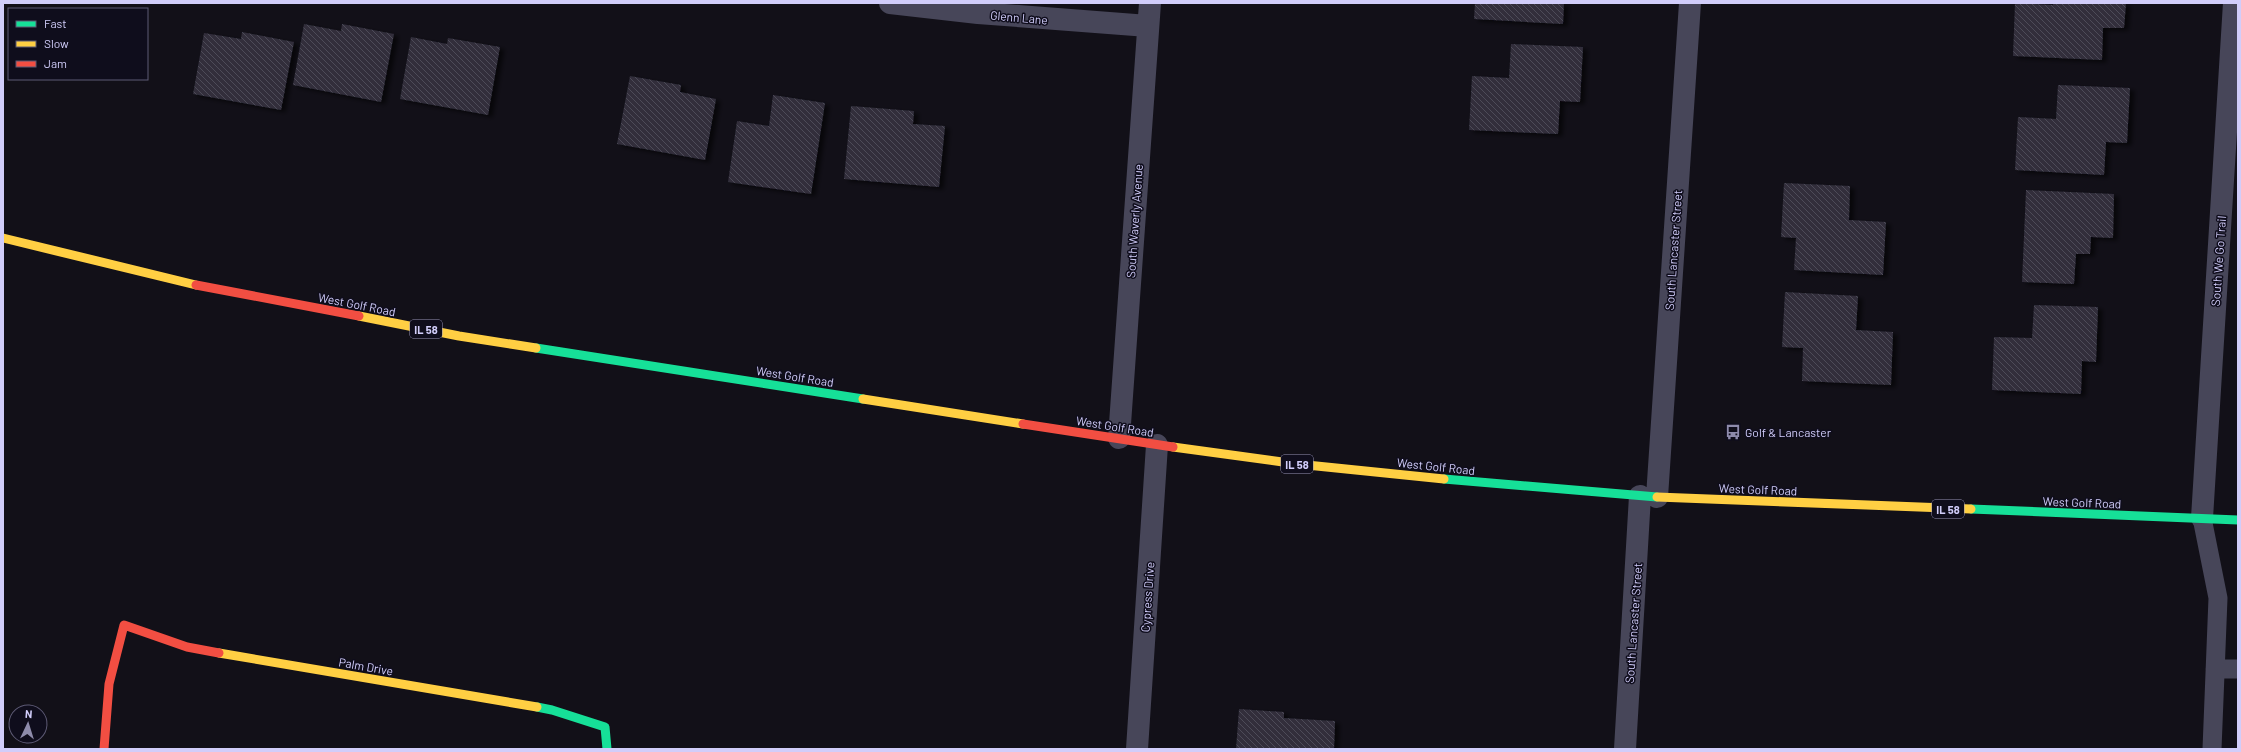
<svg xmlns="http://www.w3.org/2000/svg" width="2241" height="752" viewBox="0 0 2241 752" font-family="Barlow,sans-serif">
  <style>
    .building { fill: url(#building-back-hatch); filter: url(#shadow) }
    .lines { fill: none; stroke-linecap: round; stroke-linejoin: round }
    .lane { stroke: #474659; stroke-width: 19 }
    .street { stroke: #474659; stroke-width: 22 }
    .fast { stroke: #16e098; stroke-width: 9 }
    .slow { stroke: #ffcf43; stroke-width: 9 }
    .jam { stroke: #f24e42; stroke-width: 9 }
    .labels { text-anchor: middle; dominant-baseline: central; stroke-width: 3; stroke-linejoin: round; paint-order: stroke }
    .shield { fill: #0f0d1c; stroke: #9793b7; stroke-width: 1 }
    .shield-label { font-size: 11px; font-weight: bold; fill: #d1cdfa }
    .street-label { font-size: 12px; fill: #d1cdfa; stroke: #0f0d1c }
    .poi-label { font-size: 12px; fill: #d1cdfa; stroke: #0f0d1c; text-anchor: start }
  </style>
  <defs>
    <pattern id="building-back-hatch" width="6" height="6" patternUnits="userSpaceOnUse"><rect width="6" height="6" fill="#302e3b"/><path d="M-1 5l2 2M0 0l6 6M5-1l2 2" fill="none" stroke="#4d4b58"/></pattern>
    <filter id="shadow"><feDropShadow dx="4.5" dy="2.5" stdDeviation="2" flood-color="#0009"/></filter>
  </defs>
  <rect width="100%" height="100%" fill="#121018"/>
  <path class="building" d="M 1475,3 L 1564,3 L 1563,24 L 1474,19 Z
    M 2015,3 L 2053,5 L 2053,3 L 2126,3 L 2124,28 L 2103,28 L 2102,60 L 2013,56 Z
    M 304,24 L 341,31 L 342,24 L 394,34 L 381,102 L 293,85 Z
    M 242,32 L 294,42 L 281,110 L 193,94 L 204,33 L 241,39 Z
    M 411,37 L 447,44 L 448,38 L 500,47 L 488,115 L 400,99 Z
    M 1511,44 L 1583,47 L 1580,102 L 1560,101 L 1558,134 L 1469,130 L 1472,76 L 1509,78 Z
    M 630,76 L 681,85 L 680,92 L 716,99 L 705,160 L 617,144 Z
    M 2058,85 L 2130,88 L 2127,143 L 2106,142 L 2104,175 L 2015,170 L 2018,117 L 2056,119 Z
    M 773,95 L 825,103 L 811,194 L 728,182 L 737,121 L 769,126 Z
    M 851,106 L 914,111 L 913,124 L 945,126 L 939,187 L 844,179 Z
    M 1784,183 L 1850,186 L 1849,220 L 1886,222 L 1883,275 L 1794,270 L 1796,238 L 1781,237 Z
    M 2026,190 L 2114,194 L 2113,238 L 2091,237 L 2090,254 L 2076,254 L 2074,284 L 2022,282 Z
    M 1785,292 L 1858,296 L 1856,330 L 1893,332 L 1891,385 L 1802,381 L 1803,348 L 1782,347 Z
    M 2034,305 L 2098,307 L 2096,362 L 2082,361 L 2081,394 L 1992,390 L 1994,337 L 2032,338 Z
    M 1239,709 L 1284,712 L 1284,718 L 1335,721 L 1334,749 L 1236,749 Z"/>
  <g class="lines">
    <path class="lane" d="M 2202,518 L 2218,598 L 2212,749
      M 2215,669 L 2238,669"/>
    <path class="street" d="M 890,3 L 978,13 L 1148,26
      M 1119,438 L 1150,3
      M 1657,497 L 1690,3
      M 2202,518 L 2234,3
      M 1137,749 L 1157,445
      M 1625,749 L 1640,496"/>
    <path class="fast" d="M 536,348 L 863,399
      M 1444,479 L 1657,497
      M 1971,509 L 2238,520
      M 537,707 L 552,710 L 605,727 L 607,749"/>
    <path class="slow" d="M 3,238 L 196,285
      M 359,316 L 459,336 L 536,348
      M 863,399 L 1023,424
      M 1173,447 L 1297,464 L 1444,479
      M 1657,497 L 1971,509
      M 219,653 L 537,707"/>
    <path class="jam" d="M 196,285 L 359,316
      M 1023,424 L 1173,447
      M 104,749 L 109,684 L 124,625 L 187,647 L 219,653"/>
  </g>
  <defs>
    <symbol id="bus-bare" viewBox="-9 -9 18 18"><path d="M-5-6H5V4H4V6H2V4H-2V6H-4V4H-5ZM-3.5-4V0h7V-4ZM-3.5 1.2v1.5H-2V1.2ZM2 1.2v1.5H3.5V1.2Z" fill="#8e8bab" stroke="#0f0d1c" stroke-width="2.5" paint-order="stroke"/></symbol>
  </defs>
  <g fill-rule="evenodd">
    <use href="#bus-bare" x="1722" y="421" width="22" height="22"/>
  </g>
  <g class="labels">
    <g class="shield">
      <rect x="410" y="320" width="32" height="18" rx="3"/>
      <rect x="1281" y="455" width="32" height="18" rx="3"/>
      <rect x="1932" y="500" width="32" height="18" rx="3"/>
    </g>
    <g class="shield-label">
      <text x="426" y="329">IL 58</text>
      <text x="1297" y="464">IL 58</text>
      <text x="1948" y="509">IL 58</text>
    </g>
    <g class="street-label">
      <text transform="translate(1019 17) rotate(5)">Glenn Lane</text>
      <text transform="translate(1134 221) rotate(-86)">South Waverly Avenue</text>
      <text transform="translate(1673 250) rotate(-86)">South Lancaster Street</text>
      <text transform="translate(2218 261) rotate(-86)">South We Go Trail</text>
      <text transform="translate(357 304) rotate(11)">West Golf Road</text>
      <text transform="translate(795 376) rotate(9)">West Golf Road</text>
      <text transform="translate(1115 426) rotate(9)">West Golf Road</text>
      <text transform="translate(1436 466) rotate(6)">West Golf Road</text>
      <text transform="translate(1758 489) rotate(2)">West Golf Road</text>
      <text transform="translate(2082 502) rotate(2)">West Golf Road</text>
      <text transform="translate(1147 597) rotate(-86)">Cypress Drive</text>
      <text transform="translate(1633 623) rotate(-86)">South Lancaster Street</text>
      <text transform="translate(366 666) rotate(10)">Palm Drive</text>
    </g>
    <g class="poi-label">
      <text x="1745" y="432">Golf &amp; Lancaster</text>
    </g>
  </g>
  <rect width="2241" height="752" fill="none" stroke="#d1cdfa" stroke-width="8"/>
  <rect x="8" y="8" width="140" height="72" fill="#0f0d1c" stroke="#5d5a75"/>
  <rect x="16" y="21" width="20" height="6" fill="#16e098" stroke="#5d5a75"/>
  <text x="44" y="28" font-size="12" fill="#d1cdfa">Fast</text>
  <rect x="16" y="41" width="20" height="6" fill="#ffcf43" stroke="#5d5a75"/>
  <text x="44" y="48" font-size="12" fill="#d1cdfa">Slow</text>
  <rect x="16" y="61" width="20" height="6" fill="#f24e42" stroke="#5d5a75"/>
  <text x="44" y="68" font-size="12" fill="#d1cdfa">Jam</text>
  <g transform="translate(28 724) rotate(4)"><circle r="19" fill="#0f0d1c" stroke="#5d5a75"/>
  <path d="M0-3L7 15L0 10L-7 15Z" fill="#8e8bab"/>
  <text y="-6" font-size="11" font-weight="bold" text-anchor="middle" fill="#d1cdfa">N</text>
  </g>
</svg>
